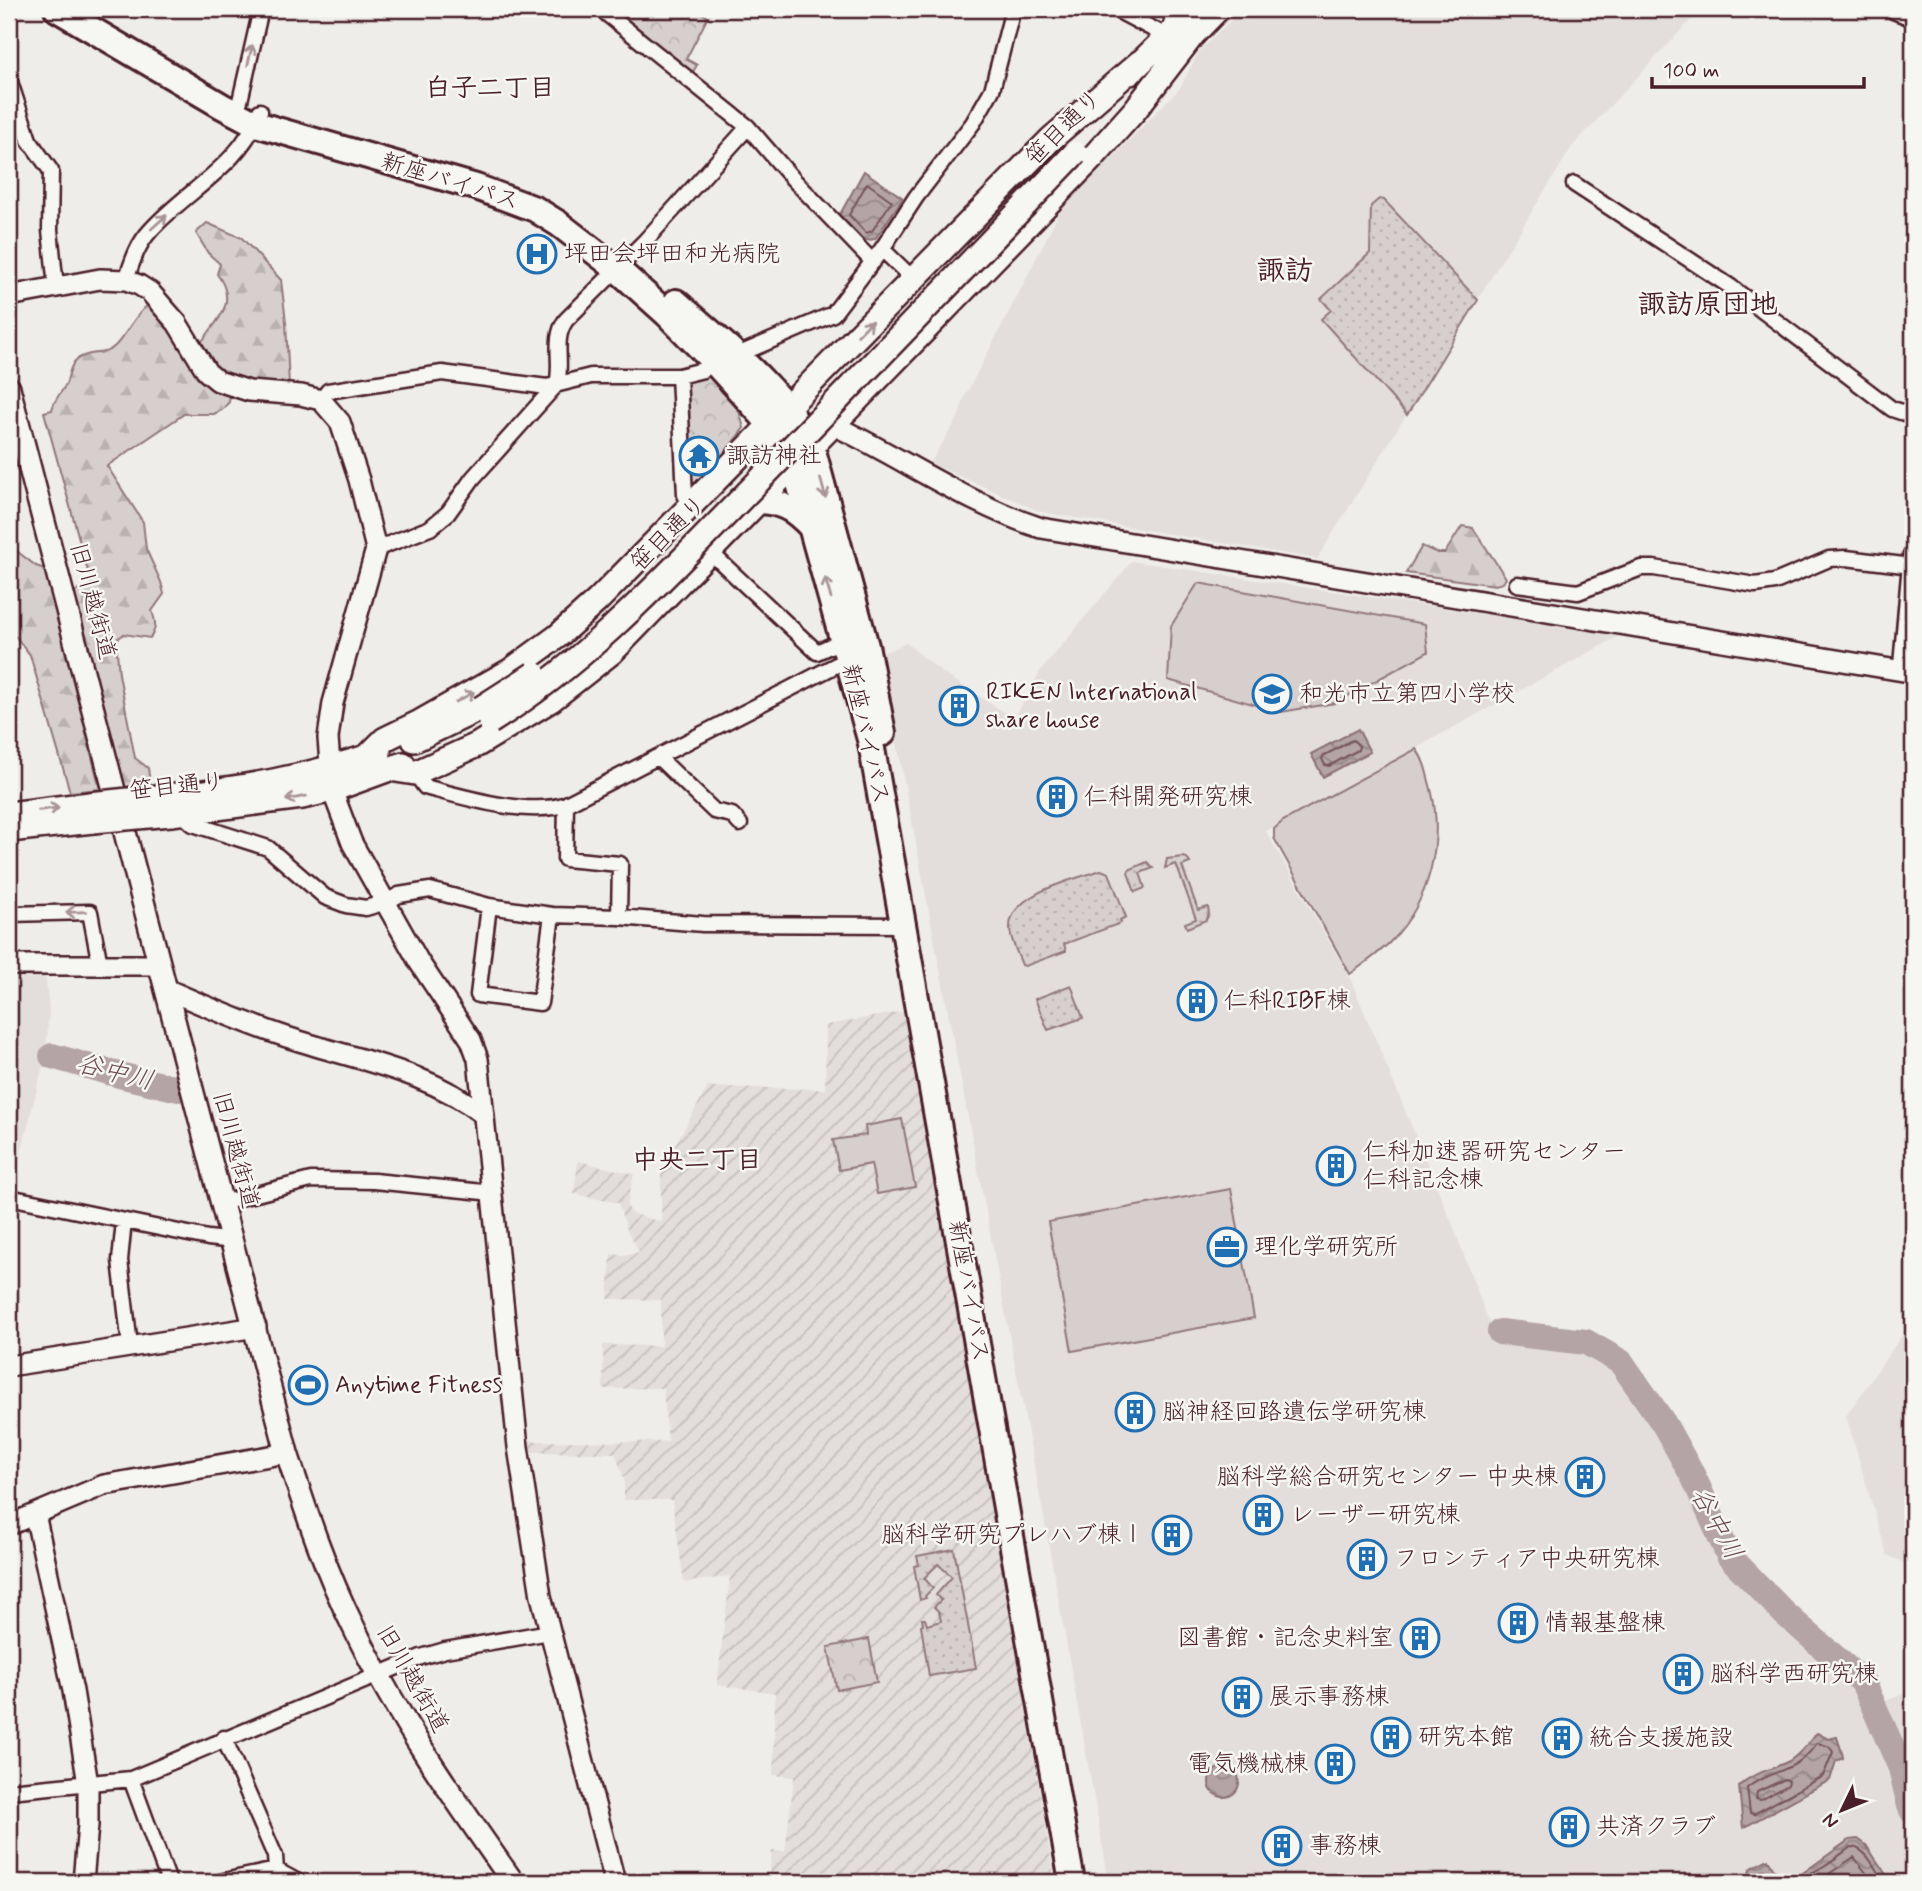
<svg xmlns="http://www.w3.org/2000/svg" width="1922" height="1891" viewBox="0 0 1922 1891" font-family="Mynerve,'Klee One',sans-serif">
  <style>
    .built { fill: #e3dedc }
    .industrial { fill: url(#industrial-furrows) }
    .grass { fill: url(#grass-dots); stroke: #90777c; stroke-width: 2 }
    .forest { fill: url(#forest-firs); stroke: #90777c; stroke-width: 2 }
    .park { fill: url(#park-crowns); stroke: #90777c; stroke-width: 2 }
    .garden { fill: #d7cfce; stroke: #90777c; stroke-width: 2 }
    .water { fill: url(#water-waves); stroke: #8a6f74; stroke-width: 2 }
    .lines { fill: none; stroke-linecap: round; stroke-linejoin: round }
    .shore { stroke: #74545c; stroke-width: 2 }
    .river { stroke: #b4a4a5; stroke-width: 26 }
    .minor-casing { stroke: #4a1f2b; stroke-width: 19 }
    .tertiary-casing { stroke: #4a1f2b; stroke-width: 24 }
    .secondary-casing { stroke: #4a1f2b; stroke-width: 26 }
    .primary-casing { stroke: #4a1f2b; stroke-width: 28 }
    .trunk-casing { stroke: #4a1f2b; stroke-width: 30 }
    .minor { stroke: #f6f6f2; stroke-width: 14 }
    .tertiary { stroke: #f6f6f2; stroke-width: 19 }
    .secondary { stroke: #f6f6f2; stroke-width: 21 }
    .primary { stroke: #f6f6f2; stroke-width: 23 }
    .trunk { stroke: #f6f6f2; stroke-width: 24 }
    .primary-bridge-casing { stroke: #4a1f2b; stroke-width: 28; stroke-linecap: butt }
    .primary-bridge { stroke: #f6f6f2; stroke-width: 23 }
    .oneway { stroke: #a99598 }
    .labels { text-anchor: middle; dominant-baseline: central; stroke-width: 5; stroke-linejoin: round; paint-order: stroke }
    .street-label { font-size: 24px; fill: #4a1f2b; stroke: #f6f6f2 }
    .poi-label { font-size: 24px; fill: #4a1f2b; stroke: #f6f6f2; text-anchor: start }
    .neighbourhood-label { font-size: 26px; font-weight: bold; fill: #4a1f2b; stroke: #f6f6f2 }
    .water-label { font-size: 26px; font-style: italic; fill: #6f4e56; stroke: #f6f6f2 }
    .quarter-label { font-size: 28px; font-weight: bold; fill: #4a1f2b; stroke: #f6f6f2 }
  </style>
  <defs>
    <pattern id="industrial-furrows" width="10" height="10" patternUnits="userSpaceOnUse" patternTransform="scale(1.75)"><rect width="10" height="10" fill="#e3dedc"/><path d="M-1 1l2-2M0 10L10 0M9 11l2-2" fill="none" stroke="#c4bebd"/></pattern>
    <pattern id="grass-dots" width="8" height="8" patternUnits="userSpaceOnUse" patternTransform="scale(1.75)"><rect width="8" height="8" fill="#d7cfce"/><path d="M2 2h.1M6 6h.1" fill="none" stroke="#bab1b1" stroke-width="1.8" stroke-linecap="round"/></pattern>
    <pattern id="forest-firs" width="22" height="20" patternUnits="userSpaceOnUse" patternTransform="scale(1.75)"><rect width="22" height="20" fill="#d7cfce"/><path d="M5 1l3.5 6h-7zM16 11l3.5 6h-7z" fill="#bab1b1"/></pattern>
    <pattern id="park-crowns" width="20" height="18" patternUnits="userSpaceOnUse" patternTransform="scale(1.75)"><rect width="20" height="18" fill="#d7cfce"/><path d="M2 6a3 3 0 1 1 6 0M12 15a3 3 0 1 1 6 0" fill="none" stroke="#bab1b1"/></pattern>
    <pattern id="water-waves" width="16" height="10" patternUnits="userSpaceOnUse" patternTransform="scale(1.75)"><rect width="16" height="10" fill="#b4a4a5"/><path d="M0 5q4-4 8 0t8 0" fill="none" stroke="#948587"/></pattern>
  </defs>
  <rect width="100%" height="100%" fill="#efedea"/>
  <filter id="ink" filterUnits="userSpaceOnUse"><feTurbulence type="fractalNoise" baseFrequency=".0143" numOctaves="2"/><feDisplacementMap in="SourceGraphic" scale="14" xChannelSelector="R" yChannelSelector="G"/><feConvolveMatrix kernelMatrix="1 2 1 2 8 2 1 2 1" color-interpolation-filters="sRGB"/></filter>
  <g filter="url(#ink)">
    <path class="built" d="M 1243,9 L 1701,9 L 1572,147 L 1317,559 L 1041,512 L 930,463 L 959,416 L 964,398 L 1025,281 L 1059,212 L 1180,88 L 1199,51 Z
      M 1132,561 L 1621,635 L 1266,831 L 1351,980 L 1454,1228 L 1489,1323 L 1490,1334 L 1580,1343 L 1596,1349 L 1617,1368 L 1638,1393 L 1749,1586 L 1880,1703 L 1913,1690 L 1913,1882 L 1109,1882 L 1041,1502 L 880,654 L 906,643 L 943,673 L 999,709 L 1015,717 L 1041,670 Z
      M 9,972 L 45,972 L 49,1009 L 46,1053 L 12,1190 L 9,1190 Z
      M 1913,1319 L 1913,1567 L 1887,1555 L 1846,1416 Z"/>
    <path class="industrial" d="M 906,1011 L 937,1184 L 1055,1882 L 768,1882 L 772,1851 L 785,1851 L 794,1777 L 773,1775 L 775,1693 L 717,1685 L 730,1576 L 684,1583 L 672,1500 L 624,1500 L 624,1479 L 615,1453 L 528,1452 L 527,1441 L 668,1442 L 663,1388 L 603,1389 L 603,1345 L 661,1346 L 661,1300 L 608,1299 L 611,1254 L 623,1255 L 639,1252 L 627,1230 L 618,1203 L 574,1194 L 578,1161 L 634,1174 L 627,1205 L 631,1213 L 661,1222 L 661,1169 L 708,1087 L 825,1089 L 826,1025 Z"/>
    <path class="grass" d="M 1379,199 L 1384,200 L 1478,300 L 1407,415 L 1321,319 L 1331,310 L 1321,299 L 1370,253 L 1371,206 Z
      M 1183,857 L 1187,858 L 1190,863 L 1182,866 L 1198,910 L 1208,907 L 1209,914 L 1206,920 L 1187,928 L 1185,923 L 1196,919 L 1176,864 L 1165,868 L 1167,859 Z
      M 1147,862 L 1153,868 L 1140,873 L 1145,888 L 1135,892 L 1128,873 L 1129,870 Z
      M 1101,870 L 1109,873 L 1126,917 L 1120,920 L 1121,923 L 1064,944 L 1066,951 L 1025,966 L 1022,965 C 1018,954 1010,940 1010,928 C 1009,893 1074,880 1101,870 Z
      M 1071,985 L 1083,1018 L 1048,1030 L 1035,999 Z
      M 954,1549 L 976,1668 L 929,1676 L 921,1625 L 923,1624 L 922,1619 L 925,1619 L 927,1625 L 941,1621 L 939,1612 L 934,1607 L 941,1600 L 936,1595 L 952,1577 L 938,1564 L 924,1578 L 933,1588 L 925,1596 L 926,1598 L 920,1600 L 914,1566 L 919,1565 L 917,1556 Z"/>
    <path class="forest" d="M 207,223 L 242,238 L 281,280 L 286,322 L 289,386 L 262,386 L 217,372 L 198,347 C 215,321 240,305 217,274 L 220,264 L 208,253 L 196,233 Z
      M 149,304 L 230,396 L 229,402 L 222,410 L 214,414 L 184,414 L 107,466 L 143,522 L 146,549 L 161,582 L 164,594 L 152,611 C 156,623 157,628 150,638 L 124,634 L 116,640 L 119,674 L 135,758 L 148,768 L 150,784 L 123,787 L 73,592 L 92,586 L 44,412 L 52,410 C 55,396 63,393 67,381 C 69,374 70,367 75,361 C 78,358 86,355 90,354 C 99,352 107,354 115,346 C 128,333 134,315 149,304 Z
      M 1462,526 L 1473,528 L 1506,578 L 1503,583 L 1495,585 L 1406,573 L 1422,546 L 1437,553 L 1445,553 Z
      M 9,545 L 36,566 L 45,569 L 100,789 L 70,792 L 30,655 L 16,637 L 9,633 Z"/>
    <path class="park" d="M 621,9 L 694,9 L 708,17 L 686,59 L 697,65 L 691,75 L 623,21 L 620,12 Z
      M 710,371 L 739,411 L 744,428 L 696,489 L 688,485 L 683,379 Z
      M 869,1639 L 877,1682 L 837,1690 L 828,1647 Z"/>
    <path class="garden" d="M 1198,583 L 1425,624 L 1428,652 L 1335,703 L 1281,712 L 1168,680 L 1171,626 Z
      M 1416,749 C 1425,760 1427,775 1431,789 C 1444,841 1430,901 1392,940 C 1380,953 1365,963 1350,974 L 1274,838 L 1274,829 L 1283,821 Z
      M 902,1119 L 915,1187 L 877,1194 L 871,1164 L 839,1170 L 833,1140 L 866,1135 L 865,1126 Z
      M 1231,1189 L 1254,1318 L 1072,1351 L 1048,1222 Z"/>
    <path class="water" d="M 864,171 L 903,198 L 875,239 L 862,241 L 839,216 Z
      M 1358,729 L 1370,752 L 1323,777 L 1311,754 Z
      M 1817,1733 L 1828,1739 L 1837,1737 C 1838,1741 1843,1754 1843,1758 L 1836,1761 L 1830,1780 L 1743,1828 L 1739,1786 C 1753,1772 1772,1770 1789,1761 C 1801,1754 1808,1742 1817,1733 Z
      M1209 1782a15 15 0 1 1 30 0a15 15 0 1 1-30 0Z
      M 1858,1839 L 1866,1845 L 1891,1882 L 1748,1882 L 1750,1869 L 1768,1859 L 1775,1871 L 1800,1875 L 1849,1840 Z"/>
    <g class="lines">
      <path class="shore" d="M 867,183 L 892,201 L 872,231 L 866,233 L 849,215 Z
        M 1353,740 L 1359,746 L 1358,750 L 1329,766 L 1325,765 L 1322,759 L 1323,756 Z
        M 1817,1743 L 1830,1747 L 1833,1752 L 1823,1776 L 1754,1814 L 1750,1813 L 1747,1788 C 1772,1768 1796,1774 1817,1743 Z
        M 1785,1779 L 1789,1781 L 1788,1785 L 1761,1800 L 1756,1799 L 1757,1792 Z
        M 1755,1882 L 1756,1874 L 1764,1870 C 1796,1891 1823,1867 1851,1847 C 1866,1847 1876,1870 1883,1882
        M 1817,1882 L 1854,1857 L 1873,1882"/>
      <path class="river" d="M 52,1056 L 119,1075 L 179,1089
        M 1500,1332 L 1586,1342 L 1621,1362 L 1664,1424 L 1694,1478 L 1729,1556 L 1785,1614 L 1863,1682 L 1901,1768 L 1910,1806 L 1913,1812"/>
      <defs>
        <path id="minor" d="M 610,9 L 607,14 L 748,127
          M 1115,9 L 1168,37 L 1175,9
          M 9,79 L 29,140 L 51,171 L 50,230 L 56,287
          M 240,101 L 261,9
          M 1574,184 L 1731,287 L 1892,409 L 1913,416
          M 882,249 L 913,279
          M 126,280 C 132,263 137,245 150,231 C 185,191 242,165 260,111
          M 735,356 L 833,314 L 882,249 L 916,197 L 973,123 L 992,90 L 1013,9
          M 679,376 L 685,495 L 692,504
          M 321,400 L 328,391 L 442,373 L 547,387 L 591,376 L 679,376 L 703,370 L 714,362
          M 376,549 L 430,528 L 448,513 L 473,478 L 557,384 C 563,363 552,339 566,320 L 645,241 L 748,127 L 793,179 L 873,262
          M 710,552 L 817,652 L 843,640
          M 1517,584 L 1578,592 L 1641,568 L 1654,568 L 1755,585 L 1775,582 L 1829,559 L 1846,558 L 1912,566
          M 659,758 L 714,811 L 732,815 L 740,824
          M 415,773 L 425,787 C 463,797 529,817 566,804 L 848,659
          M 566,804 L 565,859 L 620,864 L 619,917
          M 182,814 L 193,824 L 268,848 L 325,897 L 346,905 L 366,908 L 386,902 L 399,895 L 430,890 L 489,906 L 552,915 L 619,917 L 703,924 L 903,925
          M 489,906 L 478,995 L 540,1003 L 552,915
          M 9,914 L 90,912 L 100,965
          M 9,1197 L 208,1238 L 233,1241
          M 221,1203 L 311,1180 L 374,1181 L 493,1193
          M 124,1221 L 120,1260 L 130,1346
          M 224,1738 L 275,1856 L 276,1870
          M 131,1779 L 169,1882
          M 9,1791 L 131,1779 L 421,1657 L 445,1650 L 550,1632
          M 219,1882 L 276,1870 L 298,1882"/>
        <path id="tertiary" d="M 1895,9 L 1913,16
          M 9,296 L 100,279 L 126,280 L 139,285 L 150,292 L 177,323 L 207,372 L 218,381 L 249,391 L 301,395 L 321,400 L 340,422 L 359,480 L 376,549 L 333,703 L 328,738 L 332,790 L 352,843 L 419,962 L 471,1040 L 478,1059 L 518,1447 L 541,1596 L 615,1882
          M 820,425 L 833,425 C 903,458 967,504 1041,528 L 1903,671 L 1913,669
          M 1903,671 L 1913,557
          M 9,965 L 160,965
          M 166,989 C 209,1008 251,1026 296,1040 C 362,1061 429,1072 484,1115
          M 9,1366 L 256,1327
          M 35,1514 L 73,1691 L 88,1784 L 88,1825 L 83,1882
          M 9,1525 L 104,1485 L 287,1453"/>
        <path id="secondary" d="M 9,388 L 287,1453 C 306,1512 326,1572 354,1628 C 398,1719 455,1800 513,1882"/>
        <path id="primary" d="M 1181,47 L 1218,9
          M 1130,73 L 1195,9
          M 414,740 L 481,708
          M 366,758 L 385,739 L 420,722 L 510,671 L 558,636 L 597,601 L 1051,139 L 1140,62
          M 389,769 L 415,773 L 477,745 L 551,700 L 612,652 L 1093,157 L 1135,110 L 1192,36
          M 167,796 C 243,789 306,777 379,753
          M 9,814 L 90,804
          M 171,814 L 302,797 L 332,790 L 403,764
          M 9,830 L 93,821"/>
        <path id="trunk" d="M 57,9 L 222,106 L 256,124 L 476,187 L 535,209 L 559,224 L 617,269 L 667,314 L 714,362 L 771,425 L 794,465 L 871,743 L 1072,1882
          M 676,302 C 723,344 783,390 812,447 L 867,650 L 883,733
          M 759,501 C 783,502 795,510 811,527"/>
      </defs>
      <use href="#minor" class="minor-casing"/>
      <use href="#tertiary" class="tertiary-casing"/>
      <use href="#secondary" class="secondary-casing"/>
      <use href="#primary" class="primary-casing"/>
      <use href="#trunk" class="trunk-casing"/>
      <use href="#minor" class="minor"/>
      <use href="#tertiary" class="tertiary"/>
      <use href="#secondary" class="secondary"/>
      <use href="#primary" class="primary"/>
      <use href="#trunk" class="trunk"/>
      <defs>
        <path id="primary-bridge" d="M 481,708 L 534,674
          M 490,722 C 588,661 666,576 747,493 C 857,381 966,267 1075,153
          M 90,804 L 167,796
          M 93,821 L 171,814"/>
      </defs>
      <use href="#primary-bridge" class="primary-bridge-casing"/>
      <use href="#primary-bridge" class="primary-bridge"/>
    </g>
    <defs><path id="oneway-shaft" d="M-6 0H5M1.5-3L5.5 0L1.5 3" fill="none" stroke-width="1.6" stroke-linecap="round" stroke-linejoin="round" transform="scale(1.75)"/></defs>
    <g class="oneway">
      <use href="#oneway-shaft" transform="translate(250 55) rotate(-77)"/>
      <use href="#oneway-shaft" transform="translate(159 222) rotate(-42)"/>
      <use href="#oneway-shaft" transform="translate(865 328) rotate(-46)"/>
      <use href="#oneway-shaft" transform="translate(823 488) rotate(75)"/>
      <use href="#oneway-shaft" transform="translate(828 588) rotate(-106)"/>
      <use href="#oneway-shaft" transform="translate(465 697) rotate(-29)"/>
      <use href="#oneway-shaft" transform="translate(296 798) rotate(170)"/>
      <use href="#oneway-shaft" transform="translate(49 809) rotate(-8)"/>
      <use href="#oneway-shaft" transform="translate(76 912) rotate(178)"/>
    </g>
  </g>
  <defs>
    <symbol id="hospital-ring" viewBox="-11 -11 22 22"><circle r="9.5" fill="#f6f6f2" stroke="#1f6fb2" stroke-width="1.5"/><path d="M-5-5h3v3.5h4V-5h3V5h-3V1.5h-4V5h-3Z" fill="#1f6fb2"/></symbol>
    <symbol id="temple-ring" viewBox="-11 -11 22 22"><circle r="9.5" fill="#f6f6f2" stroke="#1f6fb2" stroke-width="1.5"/><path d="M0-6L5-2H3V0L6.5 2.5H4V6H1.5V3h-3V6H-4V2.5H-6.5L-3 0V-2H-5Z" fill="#1f6fb2"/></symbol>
    <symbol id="school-ring" viewBox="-11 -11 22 22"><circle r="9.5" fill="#f6f6f2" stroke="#1f6fb2" stroke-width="1.5"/><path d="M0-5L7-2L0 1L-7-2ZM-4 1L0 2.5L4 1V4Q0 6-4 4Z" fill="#1f6fb2"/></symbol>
    <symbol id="building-ring" viewBox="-11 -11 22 22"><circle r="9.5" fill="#f6f6f2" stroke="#1f6fb2" stroke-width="1.5"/><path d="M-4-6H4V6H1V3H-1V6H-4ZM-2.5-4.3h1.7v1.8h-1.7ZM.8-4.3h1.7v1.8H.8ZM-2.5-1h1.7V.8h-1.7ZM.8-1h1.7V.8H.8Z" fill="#1f6fb2"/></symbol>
    <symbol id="office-ring" viewBox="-11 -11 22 22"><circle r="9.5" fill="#f6f6f2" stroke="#1f6fb2" stroke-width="1.5"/><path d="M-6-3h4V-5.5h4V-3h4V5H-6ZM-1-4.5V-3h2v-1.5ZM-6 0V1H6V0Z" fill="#1f6fb2"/></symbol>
    <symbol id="stadium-ring" viewBox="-11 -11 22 22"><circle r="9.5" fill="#f6f6f2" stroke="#1f6fb2" stroke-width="1.5"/><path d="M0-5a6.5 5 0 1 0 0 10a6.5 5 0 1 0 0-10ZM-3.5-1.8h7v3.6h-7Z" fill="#1f6fb2"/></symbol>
  </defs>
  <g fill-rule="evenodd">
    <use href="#hospital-ring" x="515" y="232" width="44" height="44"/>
    <use href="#temple-ring" x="677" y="434" width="44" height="44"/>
    <use href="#school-ring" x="1250" y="672" width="44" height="44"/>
    <use href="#building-ring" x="937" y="684" width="44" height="44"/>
    <use href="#building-ring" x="1035" y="775" width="44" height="44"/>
    <use href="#building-ring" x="1175" y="979" width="44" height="44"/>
    <use href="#building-ring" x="1314" y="1144" width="44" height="44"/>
    <use href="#office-ring" x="1205" y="1225" width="44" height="44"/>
    <use href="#stadium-ring" x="286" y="1363" width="44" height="44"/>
    <use href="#building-ring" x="1113" y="1390" width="44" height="44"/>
    <use href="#building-ring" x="1563" y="1455" width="44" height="44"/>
    <use href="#building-ring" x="1241" y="1493" width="44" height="44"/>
    <use href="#building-ring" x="1150" y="1513" width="44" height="44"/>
    <use href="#building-ring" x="1345" y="1537" width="44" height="44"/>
    <use href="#building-ring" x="1496" y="1601" width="44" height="44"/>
    <use href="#building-ring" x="1398" y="1616" width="44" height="44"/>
    <use href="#building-ring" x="1661" y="1652" width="44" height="44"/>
    <use href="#building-ring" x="1220" y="1675" width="44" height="44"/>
    <use href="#building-ring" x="1369" y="1715" width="44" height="44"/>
    <use href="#building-ring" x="1540" y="1716" width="44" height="44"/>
    <use href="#building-ring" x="1313" y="1742" width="44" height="44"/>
    <use href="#building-ring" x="1547" y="1805" width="44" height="44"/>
    <use href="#building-ring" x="1260" y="1824" width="44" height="44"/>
  </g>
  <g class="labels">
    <g class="street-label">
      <text transform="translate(1064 128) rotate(-45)">笹目通り</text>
      <text transform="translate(450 182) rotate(17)">新座バイパス</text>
      <text transform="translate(669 534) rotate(-45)">笹目通り</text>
      <text transform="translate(92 601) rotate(75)">旧川越街道</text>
      <text transform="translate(865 734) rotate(77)">新座バイパス</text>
      <text transform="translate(177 787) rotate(-6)">笹目通り</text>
      <text transform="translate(235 1150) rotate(75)">旧川越街道</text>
      <text transform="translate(968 1291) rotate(80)">新座バイパス</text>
      <text transform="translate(412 1679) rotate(60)">旧川越街道</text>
    </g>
    <g class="poi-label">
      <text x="564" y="254">坪田会坪田和光病院</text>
      <text x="726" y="456">諏訪神社</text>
      <text x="986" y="692">RIKEN International<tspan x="986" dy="28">share house</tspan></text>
      <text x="1299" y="694">和光市立第四小学校</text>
      <text x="1084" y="797">仁科開発研究棟</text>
      <text x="1224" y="1001">仁科RIBF棟</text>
      <text x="1363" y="1152">仁科加速器研究センター<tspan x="1363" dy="28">仁科記念棟</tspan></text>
      <text x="1254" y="1247">理化学研究所</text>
      <text x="335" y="1385">Anytime Fitness</text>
      <text x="1162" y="1412">脳神経回路遺伝学研究棟</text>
      <text x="1558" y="1477" text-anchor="end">脳科学総合研究センター 中央棟</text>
      <text x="1290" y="1515">レーザー研究棟</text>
      <text x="1145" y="1535" text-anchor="end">脳科学研究プレハブ棟Ⅰ</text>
      <text x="1394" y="1559">フロンティア中央研究棟</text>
      <text x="1545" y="1623">情報基盤棟</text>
      <text x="1393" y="1638" text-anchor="end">図書館・記念史料室</text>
      <text x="1710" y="1674">脳科学西研究棟</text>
      <text x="1269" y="1697">展示事務棟</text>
      <text x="1418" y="1737">研究本館</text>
      <text x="1589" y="1738">統合支援施設</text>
      <text x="1308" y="1764" text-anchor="end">電気機械棟</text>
      <text x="1596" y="1827">共済クラブ</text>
      <text x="1309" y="1846">事務棟</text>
    </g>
    <g class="neighbourhood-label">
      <text x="490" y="89">白子二丁目</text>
      <text x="697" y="1161">中央二丁目</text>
    </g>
    <g class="water-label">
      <text transform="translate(115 1073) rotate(14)">谷中川</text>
      <text transform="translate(1716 1524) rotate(61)">谷中川</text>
    </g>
    <g class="quarter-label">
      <text x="1285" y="271">諏訪</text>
      <text x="1708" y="305">諏訪原団地</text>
    </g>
  </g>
  <rect width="1922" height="1891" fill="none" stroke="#f6f6f2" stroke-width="35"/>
  <rect x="18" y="18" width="1887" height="1856" fill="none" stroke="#4a1f2b" stroke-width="2.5" filter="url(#ink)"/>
  <g transform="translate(1842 1810) rotate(227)" stroke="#f6f6f2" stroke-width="5" paint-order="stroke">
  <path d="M0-5L12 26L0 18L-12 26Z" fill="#4a1f2b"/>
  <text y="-10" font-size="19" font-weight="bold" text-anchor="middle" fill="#4a1f2b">N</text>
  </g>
  <path d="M1652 77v10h212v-10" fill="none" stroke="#4a1f2b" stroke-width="3.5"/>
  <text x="1663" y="77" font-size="21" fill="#4a1f2b" stroke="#f6f6f2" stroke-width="5" paint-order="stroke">100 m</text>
</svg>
